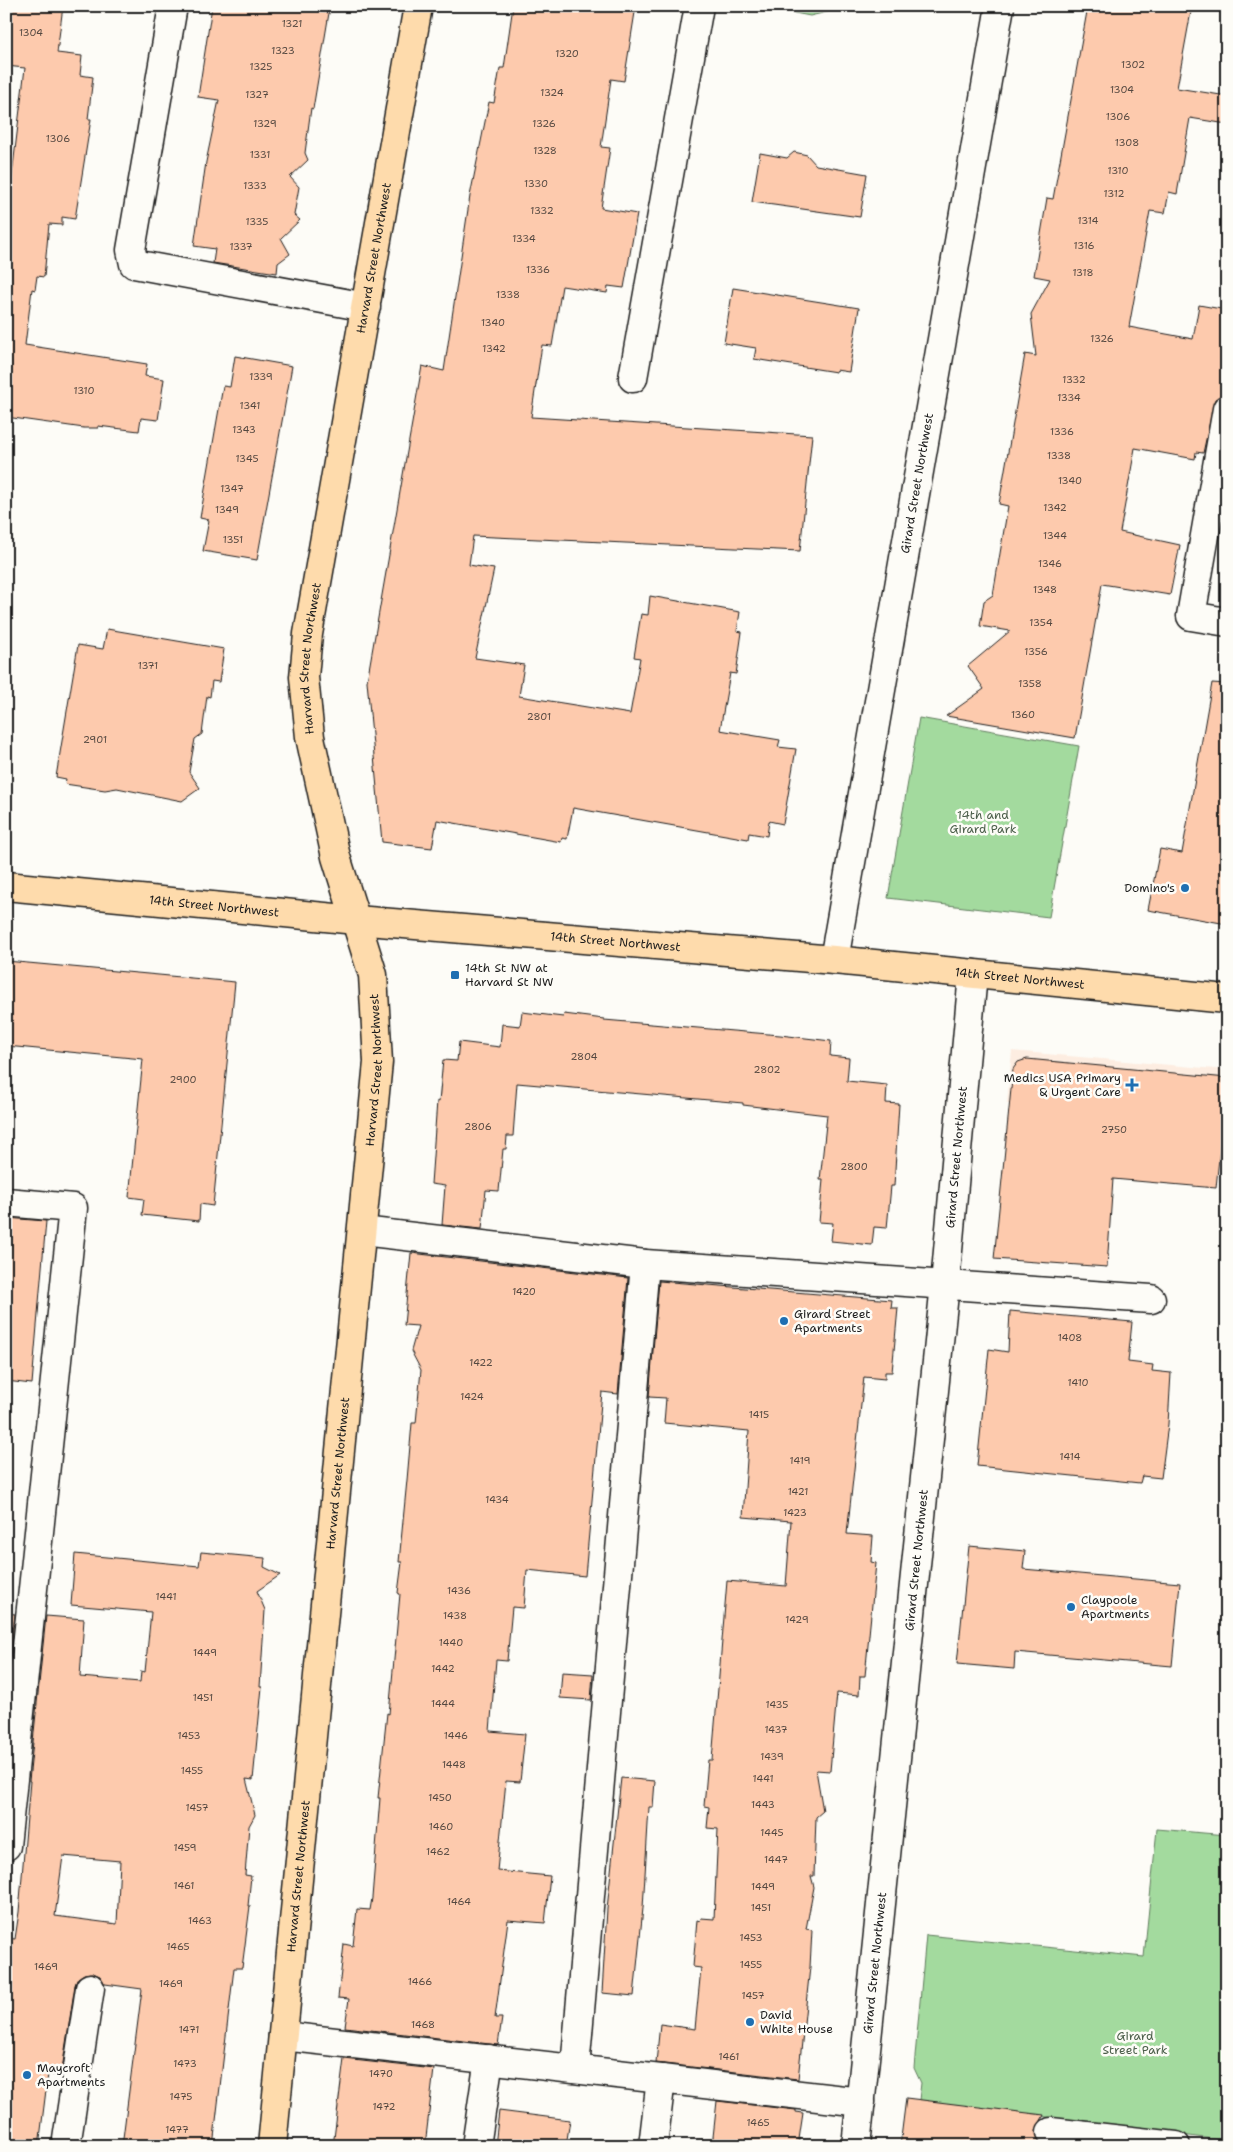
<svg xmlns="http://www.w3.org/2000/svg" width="1233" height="2152" viewBox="0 0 1233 2152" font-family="'Shantell Sans',sans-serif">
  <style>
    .built { fill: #fdede1 }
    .green { fill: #a3da9e; stroke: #607b5d }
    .building { fill: #fdcaad; stroke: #1c1c1c; fill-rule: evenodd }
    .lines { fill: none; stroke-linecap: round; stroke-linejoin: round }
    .minor-casing { stroke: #1c1c1c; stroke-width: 31 }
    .major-casing { stroke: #1c1c1c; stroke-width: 31 }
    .minor { stroke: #fdfcf7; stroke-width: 28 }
    .major { stroke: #fedbac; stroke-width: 28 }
    .poi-dot { fill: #1f6fb2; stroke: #fdfcf7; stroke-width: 2 }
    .labels { text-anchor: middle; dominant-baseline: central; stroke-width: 5; stroke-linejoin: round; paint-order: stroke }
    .number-label { font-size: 10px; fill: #544840 }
    .street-label { font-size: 12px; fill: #1c1c1c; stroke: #fdfcf7 }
    .park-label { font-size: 12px; fill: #4b5e4a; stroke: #fdfcf7 }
    .poi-label { font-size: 12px; fill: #1c1c1c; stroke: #fdfcf7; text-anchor: start }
  </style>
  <rect width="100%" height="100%" fill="#fdfcf7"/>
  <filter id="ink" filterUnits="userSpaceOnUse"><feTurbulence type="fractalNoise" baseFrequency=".02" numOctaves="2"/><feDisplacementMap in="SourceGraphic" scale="10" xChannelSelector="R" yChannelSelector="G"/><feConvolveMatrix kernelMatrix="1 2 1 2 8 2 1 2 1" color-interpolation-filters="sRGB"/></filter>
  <g filter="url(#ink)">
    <path class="built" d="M 1012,1051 L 1227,1070 L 1227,1123 L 1007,1103 Z"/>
    <path class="green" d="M 759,6 L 860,6 L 859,10 L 844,8 L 810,16 Z
      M 919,718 L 1079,746 L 1049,917 L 888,898 Z
      M 1157,1829 L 1227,1835 L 1227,2141 L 919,2100 L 921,2083 L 914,2068 L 926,1935 L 1144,1957 Z"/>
    <path class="building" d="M 6,6 L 63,6 L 57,53 L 82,56 L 80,75 L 93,77 L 88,119 L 91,119 L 75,219 L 62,217 L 62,225 L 49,224 L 44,277 L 37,276 L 35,290 L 32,289 L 25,345 L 147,364 L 145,376 L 164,379 L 158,420 L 141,418 L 139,431 L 98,426 L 98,428 L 84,428 L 6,417 L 6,224 L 25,68 L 6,66 Z
      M 212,6 L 320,6 L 319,11 L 329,13 L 313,109 L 311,108 L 305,153 L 308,160 L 290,177 L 299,187 L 294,215 L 300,220 L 281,238 L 290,254 L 278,263 L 277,273 L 213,263 L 215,249 L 194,246 L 206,162 L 219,100 L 198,97 Z
      M 513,6 L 636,6 L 624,81 L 611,79 L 601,147 L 610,148 L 601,208 L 637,214 L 624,288 L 608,286 L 607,293 L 562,286 L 552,346 L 542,345 L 531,417 L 812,435 L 800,551 L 473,536 L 469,565 L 494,569 L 475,658 L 524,665 L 519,696 L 630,714 L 640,658 L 634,657 L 641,614 L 648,615 L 650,596 L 740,612 L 737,631 L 742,632 L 736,674 L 730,673 L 720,730 L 780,740 L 778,747 L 796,749 L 783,824 L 769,821 L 767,836 L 749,833 L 748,839 L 573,808 L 567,839 L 562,838 L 561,842 L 437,820 L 432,848 L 382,842 L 367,681 L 422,366 L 444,371 L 470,196 L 489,102 L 494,103 L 500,68 L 504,68 Z
      M 1088,6 L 1192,6 L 1177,88 L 1227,96 L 1227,124 L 1190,118 L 1177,194 L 1169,192 L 1165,213 L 1150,211 L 1129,327 L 1193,339 L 1199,305 L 1227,310 L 1227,394 L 1215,399 L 1203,453 L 1196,452 L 1195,459 L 1135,448 L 1120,532 L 1180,545 L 1170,595 L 1102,584 L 1075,738 L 946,716 L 984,689 L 968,666 L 1010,631 L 980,626 L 984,601 L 993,595 L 1008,506 L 999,504 L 1025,354 L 1036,356 L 1031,314 L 1050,279 L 1034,276 L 1047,198 L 1053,199 Z
      M 794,152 L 807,155 L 816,165 L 867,174 L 860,217 L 752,202 L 760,153 L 787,158 Z
      M 733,288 L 859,308 L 849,372 L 836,370 L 836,372 L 754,359 L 756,348 L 724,343 Z
      M 235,356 L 292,366 L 257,560 L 203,551 L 209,520 L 200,518 L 223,386 L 230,387 Z
      M 107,629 L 224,649 L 219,682 L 212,681 L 210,697 L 207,696 L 202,734 L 195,739 L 189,772 L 200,788 L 182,801 L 117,788 L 105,790 L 65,784 L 66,779 L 56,777 L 78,645 L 103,649 Z
      M 1212,683 L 1227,684 L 1227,924 L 1148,910 L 1160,849 L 1182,853 Z
      M 6,961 L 235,982 L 213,1206 L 200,1204 L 199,1221 L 142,1215 L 144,1199 L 129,1197 L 143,1059 L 6,1046 Z
      M 522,1012 L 563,1017 L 564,1014 L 604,1019 L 604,1020 L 780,1035 L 831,1041 L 830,1056 L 849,1058 L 847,1081 L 887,1085 L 886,1103 L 899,1104 L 894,1186 L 891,1186 L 887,1228 L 874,1227 L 872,1245 L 831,1241 L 833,1223 L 819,1222 L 823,1180 L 820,1180 L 827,1115 L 743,1105 L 743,1103 L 517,1083 L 513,1136 L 507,1136 L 506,1149 L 503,1149 L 499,1191 L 486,1190 L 482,1229 L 442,1225 L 445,1186 L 431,1184 L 437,1101 L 439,1102 L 443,1060 L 457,1061 L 459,1042 L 500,1047 L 502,1024 L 520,1026 Z
      M 1027,1059 L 1227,1078 L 1216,1188 L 1113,1179 L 1107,1267 L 994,1259 L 1013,1069 L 1018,1062 Z
      M 6,1218 L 46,1221 L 32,1384 L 6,1381 Z
      M 411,1253 L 628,1278 L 618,1394 L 602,1392 L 585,1576 L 527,1570 L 524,1608 L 512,1607 L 507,1661 L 496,1660 L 490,1731 L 525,1734 L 520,1782 L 506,1781 L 497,1871 L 550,1876 L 545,1923 L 508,1920 L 495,2018 L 502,2018 L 498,2045 L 345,2027 L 349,1999 L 338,1998 L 344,1944 L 353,1946 L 357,1909 L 370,1910 L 372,1898 L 380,1798 L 378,1798 L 387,1713 L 389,1714 L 400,1594 L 398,1593 L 402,1562 L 399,1562 L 407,1480 L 412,1423 L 416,1423 L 421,1370 L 411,1351 L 418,1326 L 404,1325 Z
      M 659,1281 L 892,1300 L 891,1308 L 898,1308 L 892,1372 L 885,1372 L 885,1379 L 864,1377 L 847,1534 L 873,1536 L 871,1562 L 876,1563 L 865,1676 L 860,1676 L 859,1695 L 837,1693 L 830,1771 L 816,1770 L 823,1811 L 816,1817 L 814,1876 L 811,1876 L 814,1887 L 806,1929 L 812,1930 L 810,1967 L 798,2079 L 656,2063 L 660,2024 L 695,2029 L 701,1968 L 693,1967 L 697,1920 L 700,1921 L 701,1918 L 714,1919 L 718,1829 L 707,1828 L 709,1807 L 704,1806 L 708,1760 L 712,1760 L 727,1581 L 786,1586 L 791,1521 L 743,1517 L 749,1431 L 664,1423 L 666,1398 L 649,1397 Z
      M 1010,1311 L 1132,1322 L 1128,1362 L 1153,1365 L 1152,1371 L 1171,1373 L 1168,1424 L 1161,1478 L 1142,1476 L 1140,1483 L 977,1466 L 989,1349 L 1008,1352 Z
      M 969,1546 L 1025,1551 L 1023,1569 L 1180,1583 L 1172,1666 L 1015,1652 L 1014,1669 L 957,1664 Z
      M 201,1552 L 265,1558 L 264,1567 L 280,1575 L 257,1591 L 265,1610 L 260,1687 L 262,1687 L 253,1780 L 246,1779 L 255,1815 L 249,1826 L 245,1875 L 251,1876 L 248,1906 L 250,1906 L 242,1968 L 234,1968 L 213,2146 L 122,2146 L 142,1989 L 105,1984 L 100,1976 L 92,1973 L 84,1974 L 78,1978 L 75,1985 L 61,2076 L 48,2074 L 39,2146 L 6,2146 L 6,1938 L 15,1939 L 19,1912 L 30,1781 L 29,1781 L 46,1616 L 84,1619 L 80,1677 L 140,1682 L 141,1671 L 145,1672 L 151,1612 L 71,1605 L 75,1554 L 199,1566 ZM 63,1856 L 120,1861 L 117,1924 L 55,1916 Z
      M 6,1613 L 15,1614 L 6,1694 Z
      M 562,1672 L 593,1674 L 591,1700 L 560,1698 Z
      M 621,1778 L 655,1781 L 653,1807 L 649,1807 L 643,1908 L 634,1996 L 602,1993 L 607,1909 Z
      M 344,2059 L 434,2069 L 425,2146 L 333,2146 Z
      M 906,2098 L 1044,2115 L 1036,2130 L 1040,2146 L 900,2146 Z
      M 717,2101 L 796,2110 L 796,2112 L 803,2113 L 798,2146 L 712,2146 Z
      M 499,2111 L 570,2120 L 566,2146 L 495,2146 Z"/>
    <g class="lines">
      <defs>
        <g id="minor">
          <path d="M 173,6 L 131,250 L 134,264 L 366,307"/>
          <path d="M 633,378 L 699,6"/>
          <path d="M 1227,409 L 1191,616 L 1227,622"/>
          <path id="s1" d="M 834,960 L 1000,6"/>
          <path d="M 6,1202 L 73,1208 L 6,1846"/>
          <path d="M 362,1231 L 645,1264 L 1151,1299"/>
          <path d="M 283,2036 L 661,2079"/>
          <path d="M 575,2068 L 645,1264"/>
          <path d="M 1051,2132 L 1176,2146"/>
          <path d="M 66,2146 L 90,1988"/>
          <path d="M 476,2146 L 489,2059"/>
          <path d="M 653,2146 L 661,2079 L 861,2102"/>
          <path id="s2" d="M 856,2146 L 945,1284 L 973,974"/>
        </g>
        <g id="major">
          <path id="s3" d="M 6,886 L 356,920 L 834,960 L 1227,999"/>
          <path id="s4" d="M 272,2146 L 378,1062 L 373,975 L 336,857 L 310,737 L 304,677 L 308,634 L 418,6"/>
        </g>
      </defs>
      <use href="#minor" class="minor-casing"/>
      <use href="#major" class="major-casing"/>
      <use href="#minor" class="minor"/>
      <use href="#major" class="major"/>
    </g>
  </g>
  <g class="poi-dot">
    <circle cx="1185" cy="888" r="5"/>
    <rect x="450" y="970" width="10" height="10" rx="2.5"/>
    <path d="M1129.5 1077.5h5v5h5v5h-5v5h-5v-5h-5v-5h5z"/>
    <circle cx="784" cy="1321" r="5"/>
    <circle cx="1071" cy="1607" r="5"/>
    <circle cx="750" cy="2022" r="5"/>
    <circle cx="27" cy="2075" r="5"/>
  </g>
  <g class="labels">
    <g class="number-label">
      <text x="292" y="23">1321</text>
      <text x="31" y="32">1304</text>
      <text x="283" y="50">1323</text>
      <text x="567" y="53">1320</text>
      <text x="1133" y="64">1302</text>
      <text x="261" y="66">1325</text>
      <text x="1122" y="89">1304</text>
      <text x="552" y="92">1324</text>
      <text x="257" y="94">1327</text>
      <text x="1118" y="116">1306</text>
      <text x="265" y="123">1329</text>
      <text x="544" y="123">1326</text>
      <text x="58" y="138">1306</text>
      <text x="1127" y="142">1308</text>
      <text x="545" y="150">1328</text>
      <text x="260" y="154">1331</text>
      <text x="1118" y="170">1310</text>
      <text x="536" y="183">1330</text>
      <text x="255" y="185">1333</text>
      <text x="1114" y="193">1312</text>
      <text x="542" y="210">1332</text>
      <text x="1088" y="220">1314</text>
      <text x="257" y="221">1335</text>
      <text x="524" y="238">1334</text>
      <text x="1084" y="245">1316</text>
      <text x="241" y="246">1337</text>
      <text x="538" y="269">1336</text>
      <text x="1083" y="272">1318</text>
      <text x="508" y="294">1338</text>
      <text x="493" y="322">1340</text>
      <text x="1102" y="338">1326</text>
      <text x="494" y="348">1342</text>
      <text x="261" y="376">1339</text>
      <text x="1074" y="379">1332</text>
      <text x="84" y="390">1310</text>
      <text x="1069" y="397">1334</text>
      <text x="250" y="405">1341</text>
      <text x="244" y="429">1343</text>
      <text x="1062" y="431">1336</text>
      <text x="1059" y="455">1338</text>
      <text x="247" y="458">1345</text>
      <text x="1070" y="480">1340</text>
      <text x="232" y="488">1347</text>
      <text x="1055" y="507">1342</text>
      <text x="227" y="509">1349</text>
      <text x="1055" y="535">1344</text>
      <text x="233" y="539">1351</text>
      <text x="1050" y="563">1346</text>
      <text x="1045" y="589">1348</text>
      <text x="1041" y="622">1354</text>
      <text x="1036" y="651">1356</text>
      <text x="148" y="665">1371</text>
      <text x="1030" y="683">1358</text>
      <text x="1023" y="714">1360</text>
      <text x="539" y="716">2801</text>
      <text x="95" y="739">2901</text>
      <text x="584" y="1056">2804</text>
      <text x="767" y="1069">2802</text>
      <text x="183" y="1079">2900</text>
      <text x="478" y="1126">2806</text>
      <text x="1114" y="1129">2750</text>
      <text x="854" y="1166">2800</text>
      <text x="524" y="1291">1420</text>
      <text x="1070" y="1337">1408</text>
      <text x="481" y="1362">1422</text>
      <text x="1078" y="1382">1410</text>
      <text x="472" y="1396">1424</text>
      <text x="759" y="1414">1415</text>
      <text x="1070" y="1456">1414</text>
      <text x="800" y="1460">1419</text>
      <text x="798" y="1491">1421</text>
      <text x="497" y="1499">1434</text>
      <text x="795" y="1512">1423</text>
      <text x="459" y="1590">1436</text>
      <text x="166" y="1596">1441</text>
      <text x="455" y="1615">1438</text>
      <text x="797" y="1619">1429</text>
      <text x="451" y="1642">1440</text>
      <text x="205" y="1652">1449</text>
      <text x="443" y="1668">1442</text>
      <text x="203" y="1697">1451</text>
      <text x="443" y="1703">1444</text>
      <text x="777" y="1704">1435</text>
      <text x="776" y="1729">1437</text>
      <text x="189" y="1735">1453</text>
      <text x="456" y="1735">1446</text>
      <text x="772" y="1756">1439</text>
      <text x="454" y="1764">1448</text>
      <text x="192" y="1770">1455</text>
      <text x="763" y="1778">1441</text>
      <text x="440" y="1797">1450</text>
      <text x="763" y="1804">1443</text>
      <text x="197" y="1807">1457</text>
      <text x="441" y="1826">1460</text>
      <text x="772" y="1832">1445</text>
      <text x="185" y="1847">1459</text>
      <text x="438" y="1851">1462</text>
      <text x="776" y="1859">1447</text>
      <text x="184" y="1885">1461</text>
      <text x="763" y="1886">1449</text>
      <text x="459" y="1901">1464</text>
      <text x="761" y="1907">1451</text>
      <text x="200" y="1920">1463</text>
      <text x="751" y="1937">1453</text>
      <text x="178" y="1946">1465</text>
      <text x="751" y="1964">1455</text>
      <text x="46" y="1966">1469</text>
      <text x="420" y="1981">1466</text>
      <text x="171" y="1983">1469</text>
      <text x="753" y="1995">1457</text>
      <text x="423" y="2024">1468</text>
      <text x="189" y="2029">1471</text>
      <text x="729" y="2056">1461</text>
      <text x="185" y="2063">1473</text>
      <text x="381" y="2073">1470</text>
      <text x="181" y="2096">1475</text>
      <text x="384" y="2106">1472</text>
      <text x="758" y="2122">1465</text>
      <text x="177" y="2129">1477</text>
    </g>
    <g class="street-label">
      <text stroke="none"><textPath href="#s4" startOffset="1908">Harvard Street Northwest</textPath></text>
      <text stroke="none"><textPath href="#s1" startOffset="484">Girard Street Northwest</textPath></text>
      <text stroke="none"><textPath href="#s4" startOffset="1502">Harvard Street Northwest</textPath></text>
      <text stroke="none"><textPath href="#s3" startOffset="209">14th Street Northwest</textPath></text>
      <text stroke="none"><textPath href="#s3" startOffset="612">14th Street Northwest</textPath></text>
      <text stroke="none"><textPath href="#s3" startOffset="1018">14th Street Northwest</textPath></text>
      <text stroke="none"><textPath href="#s4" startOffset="1081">Harvard Street Northwest</textPath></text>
      <text stroke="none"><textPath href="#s2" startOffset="994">Girard Street Northwest</textPath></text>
      <text stroke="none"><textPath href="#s4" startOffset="676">Harvard Street Northwest</textPath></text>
      <text stroke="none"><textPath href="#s2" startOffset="589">Girard Street Northwest</textPath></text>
      <text stroke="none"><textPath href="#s4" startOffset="271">Harvard Street Northwest</textPath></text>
      <text stroke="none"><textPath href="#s2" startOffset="184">Girard Street Northwest</textPath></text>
    </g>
    <g class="park-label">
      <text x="983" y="815">14th and<tspan x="983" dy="14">Girard Park</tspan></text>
      <text x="1135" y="2036">Girard<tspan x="1135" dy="14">Street Park</tspan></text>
    </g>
    <g class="poi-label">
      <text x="1175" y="888" text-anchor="end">Domino's</text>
      <text x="465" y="968">14th St NW at<tspan x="465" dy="14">Harvard St NW</tspan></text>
      <text x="1121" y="1078" text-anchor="end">Medics USA Primary<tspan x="1121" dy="14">&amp; Urgent Care</tspan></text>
      <text x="794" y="1314">Girard Street<tspan x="794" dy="14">Apartments</tspan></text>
      <text x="1081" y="1600">Claypoole<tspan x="1081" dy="14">Apartments</tspan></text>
      <text x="760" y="2015">David<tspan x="760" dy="14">White House</tspan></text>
      <text x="37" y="2068">Maycroft<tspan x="37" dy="14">Apartments</tspan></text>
    </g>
  </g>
  <rect width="1233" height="2152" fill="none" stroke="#fdfcf7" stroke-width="25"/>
  <rect x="12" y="12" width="1208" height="2127" fill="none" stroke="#1c1c1c" stroke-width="2" filter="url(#ink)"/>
</svg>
